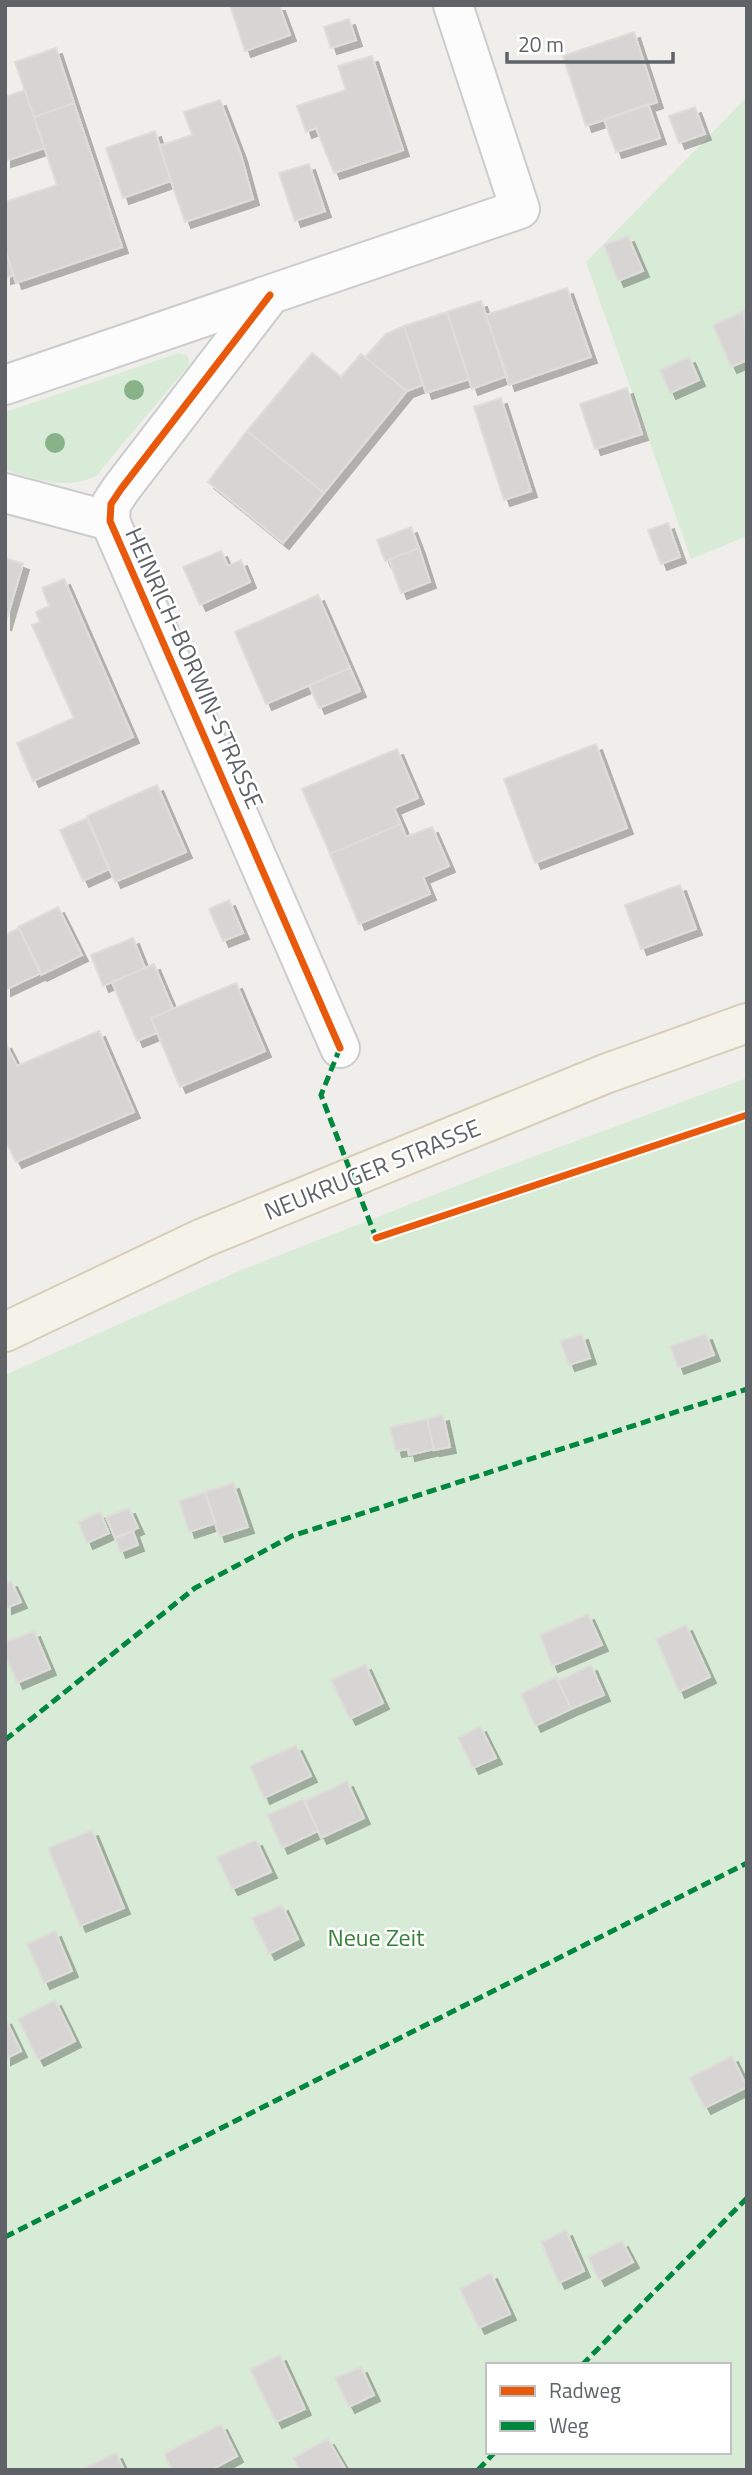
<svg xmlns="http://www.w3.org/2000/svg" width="752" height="2475" viewBox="0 0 752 2475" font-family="'Titillium Web',sans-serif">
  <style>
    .green { fill: #d8ebd6; fill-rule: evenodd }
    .building { fill: #d6d5d3; stroke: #deddd9; stroke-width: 2; filter: url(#shadow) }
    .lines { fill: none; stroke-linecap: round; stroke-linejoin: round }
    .minor-casing { stroke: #cbcccc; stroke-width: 42 }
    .primary-casing { stroke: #d7ceb8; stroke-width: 42 }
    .minor { stroke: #fdfcfc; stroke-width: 38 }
    .primary { stroke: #f4f2e9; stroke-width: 38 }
    .quiet { stroke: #00873e; stroke-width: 5; stroke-dasharray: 10 5; stroke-linecap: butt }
    .cycleway-casing { stroke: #fff; stroke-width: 11 }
    .cycleway { stroke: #e8590c; stroke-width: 7 }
    .tree { fill: #88b388 }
    .labels { text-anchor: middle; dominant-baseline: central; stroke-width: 5; stroke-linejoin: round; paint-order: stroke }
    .street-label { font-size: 24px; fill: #5f6368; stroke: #fff }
    .park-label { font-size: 24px; fill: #348238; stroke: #fff }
  </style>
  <defs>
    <filter id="shadow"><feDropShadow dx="6" dy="6" stdDeviation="0" flood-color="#0004"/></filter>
  </defs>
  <rect width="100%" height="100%" fill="#efeeea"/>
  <path class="green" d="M 747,97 L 747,536 L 691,559 L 586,262 Z
    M 179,353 L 188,356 L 189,365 L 96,476 C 64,491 37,479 5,470 L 5,412 Z
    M 747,1078 L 747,2470 L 5,2470 L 5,1375 L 239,1271 L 505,1167 ZM 488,2365 L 729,2365 L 729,2452 L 488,2452 Z"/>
  <path class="building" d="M 230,5 L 279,5 L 290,35 L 245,51 Z
    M 349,19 L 356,40 L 331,48 L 324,27 Z
    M 634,32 L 657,102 L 586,126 L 563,56 Z
    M 56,48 L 74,103 L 34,117 L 15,62 Z
    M 372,56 L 403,150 L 334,173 L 316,128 L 306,132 L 297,106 L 346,90 L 338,66 Z
    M 25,90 L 44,148 L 5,161 L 5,97 Z
    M 220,100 L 241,155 L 253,199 L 185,222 L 159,146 L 192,135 L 184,112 Z
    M 74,103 L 122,247 L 16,283 L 5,249 L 5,202 L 57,185 L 34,117 Z
    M 648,104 L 660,138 L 616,152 L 604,119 Z
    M 695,107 L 705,134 L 679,143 L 669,116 Z
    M 155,131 L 171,181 L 123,198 L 106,148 Z
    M 309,164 L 325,211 L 295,221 L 279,173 Z
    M 628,236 L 643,271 L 618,281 L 604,245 Z
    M 5,249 L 14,275 L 5,278 Z
    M 567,288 L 591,357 L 509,385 L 486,315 Z
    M 481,301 L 507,376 L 472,389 L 447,312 Z
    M 744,311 L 747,360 L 731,367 L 713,325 Z
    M 447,312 L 469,379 L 426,393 L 404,326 Z
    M 404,326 L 423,385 L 407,391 L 365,357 L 386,334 Z
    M 312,353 L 341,377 L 361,354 L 407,391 L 324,493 L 247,431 Z
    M 689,357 L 699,380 L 670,393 L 660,370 Z
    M 627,388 L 642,434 L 595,449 L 580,404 Z
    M 501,398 L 531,491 L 504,500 L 474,407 Z
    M 247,431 L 324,493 L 283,543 L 208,482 Z
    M 668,523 L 680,557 L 661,564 L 648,530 Z
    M 411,527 L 419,548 L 385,561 L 377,540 Z
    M 419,548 L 430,582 L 401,593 L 389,559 Z
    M 221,551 L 228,566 L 241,560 L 250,582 L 200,605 L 183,567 Z
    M 5,558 L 23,564 L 5,625 Z
    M 64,579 L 133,737 L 33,781 L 17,743 L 74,718 L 32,625 L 40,622 L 36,612 L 49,606 L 42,588 Z
    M 318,595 L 350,668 L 266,704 L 235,632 Z
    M 350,668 L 360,691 L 319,708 L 309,685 Z
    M 596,744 L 627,828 L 535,863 L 504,779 Z
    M 397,749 L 418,798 L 394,808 L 401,824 L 330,854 L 302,789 Z
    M 157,785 L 186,852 L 115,882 L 87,816 Z
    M 87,818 L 109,869 L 83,881 L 60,830 Z
    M 401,824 L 406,837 L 432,827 L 449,866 L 423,877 L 430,894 L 359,924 L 330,854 Z
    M 680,885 L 696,929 L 641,949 L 625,905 Z
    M 229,900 L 243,933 L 223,941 L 209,909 Z
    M 58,907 L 82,955 L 41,975 L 18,927 Z
    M 19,928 L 41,973 L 5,990 L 5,935 Z
    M 133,938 L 145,968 L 103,986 L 91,955 Z
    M 154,964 L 173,1009 L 151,1018 L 157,1033 L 137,1041 L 112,982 Z
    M 236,983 L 265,1051 L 180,1087 L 151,1018 Z
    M 99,1031 L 134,1112 L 16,1162 L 5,1140 L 5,1042 L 17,1066 Z
    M 582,1334 L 590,1358 L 569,1365 L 560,1341 Z
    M 706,1334 L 714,1355 L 678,1368 L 670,1346 Z
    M 443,1415 L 450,1447 L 434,1450 L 427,1419 Z
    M 427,1419 L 434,1449 L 409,1455 L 408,1449 L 396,1451 L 390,1427 Z
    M 233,1483 L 248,1527 L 219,1536 L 205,1492 Z
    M 205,1492 L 216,1523 L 189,1532 L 179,1501 Z
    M 129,1508 L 138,1528 L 115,1538 L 106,1517 Z
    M 100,1512 L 109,1533 L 87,1543 L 78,1522 Z
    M 133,1531 L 138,1545 L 120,1552 L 115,1538 Z
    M 11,1581 L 21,1602 L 6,1608 L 5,1584 Z
    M 588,1614 L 602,1645 L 552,1666 L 540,1635 Z
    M 686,1625 L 710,1677 L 679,1692 L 656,1639 Z
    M 34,1631 L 50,1669 L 17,1683 L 5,1654 L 5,1642 Z
    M 365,1664 L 383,1703 L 350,1719 L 331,1680 Z
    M 591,1665 L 604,1695 L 571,1709 L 558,1681 Z
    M 556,1677 L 571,1709 L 535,1726 L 521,1694 Z
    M 480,1726 L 496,1758 L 473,1768 L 458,1738 Z
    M 296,1745 L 311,1776 L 264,1798 L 250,1766 Z
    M 347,1781 L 364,1818 L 321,1838 L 305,1801 Z
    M 303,1799 L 318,1831 L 282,1848 L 267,1815 Z
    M 92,1830 L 124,1908 L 80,1926 L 48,1848 Z
    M 256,1840 L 271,1872 L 232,1889 L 217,1857 Z
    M 282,1905 L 298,1939 L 269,1954 L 252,1918 Z
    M 55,1931 L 72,1971 L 44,1983 L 27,1944 Z
    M 55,2000 L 75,2041 L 38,2060 L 18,2019 Z
    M 5,2018 L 21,2051 L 5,2059 Z
    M 732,2056 L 747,2087 L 705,2108 L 689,2078 Z
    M 566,2230 L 584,2271 L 559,2283 L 541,2242 Z
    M 622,2241 L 633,2262 L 599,2280 L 588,2257 Z
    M 491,2273 L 510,2314 L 479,2328 L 460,2289 Z
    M 280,2355 L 305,2409 L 276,2422 L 250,2369 Z
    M 361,2367 L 374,2395 L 349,2407 L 335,2378 Z
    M 221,2424 L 237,2456 L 211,2470 L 172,2470 L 164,2454 Z
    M 328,2439 L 346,2470 L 300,2470 L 293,2458 Z
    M 116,2453 L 124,2470 L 80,2470 Z"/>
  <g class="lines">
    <defs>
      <path id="minor" d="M 270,295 L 121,489 L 111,504 L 110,521 L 340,1048
        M 5,385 L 520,209 L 453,5
        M 5,493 L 110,521"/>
      <path id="primary" d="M 5,1332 L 203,1238 L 605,1074 L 747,1023"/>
    </defs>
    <use href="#minor" class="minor-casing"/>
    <use href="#primary" class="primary-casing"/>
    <use href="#minor" class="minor"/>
    <use href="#primary" class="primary"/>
    <path class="quiet" d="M 340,1048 L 321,1095 L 376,1238 L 381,1236
      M 5,1740 L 195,1588 L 292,1536 L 747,1389
      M 5,2237 L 747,1863
      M 582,2365 L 747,2198
      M 478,2470 L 495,2452"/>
    <defs>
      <path id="cycleway" d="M 270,295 L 121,489 L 111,504 L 110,521 L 340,1048
        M 376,1238 L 747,1115"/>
    </defs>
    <use href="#cycleway" class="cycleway-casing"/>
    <use href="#cycleway" class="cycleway"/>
  </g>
  <g class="tree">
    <circle cx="134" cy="390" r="10"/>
    <circle cx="55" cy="443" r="10"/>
  </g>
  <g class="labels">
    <g class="street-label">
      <text transform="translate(195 668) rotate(66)">HEINRICH-BORWIN-STRASSE</text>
      <text transform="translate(372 1169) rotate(-22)">NEUKRUGER STRASSE</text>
    </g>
    <g class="park-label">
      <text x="376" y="1937">Neue Zeit</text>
    </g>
  </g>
  <rect width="752" height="2475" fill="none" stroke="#5f6368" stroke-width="14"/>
  <rect x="486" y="2363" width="245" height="91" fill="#ffffff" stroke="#bfc1c3" stroke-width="2"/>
  <rect x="500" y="2386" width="35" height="10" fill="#e8590c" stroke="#bfc1c3" stroke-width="2"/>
  <text x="549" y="2398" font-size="21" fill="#5f6368">Radweg</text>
  <rect x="500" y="2421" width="35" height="10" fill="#00873e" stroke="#bfc1c3" stroke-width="2"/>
  <text x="549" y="2433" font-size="21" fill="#5f6368">Weg</text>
  <path d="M507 52v10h166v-10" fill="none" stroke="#5f6368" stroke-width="3.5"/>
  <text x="518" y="52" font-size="21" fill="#5f6368" stroke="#ffffff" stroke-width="5" paint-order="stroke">20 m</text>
</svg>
